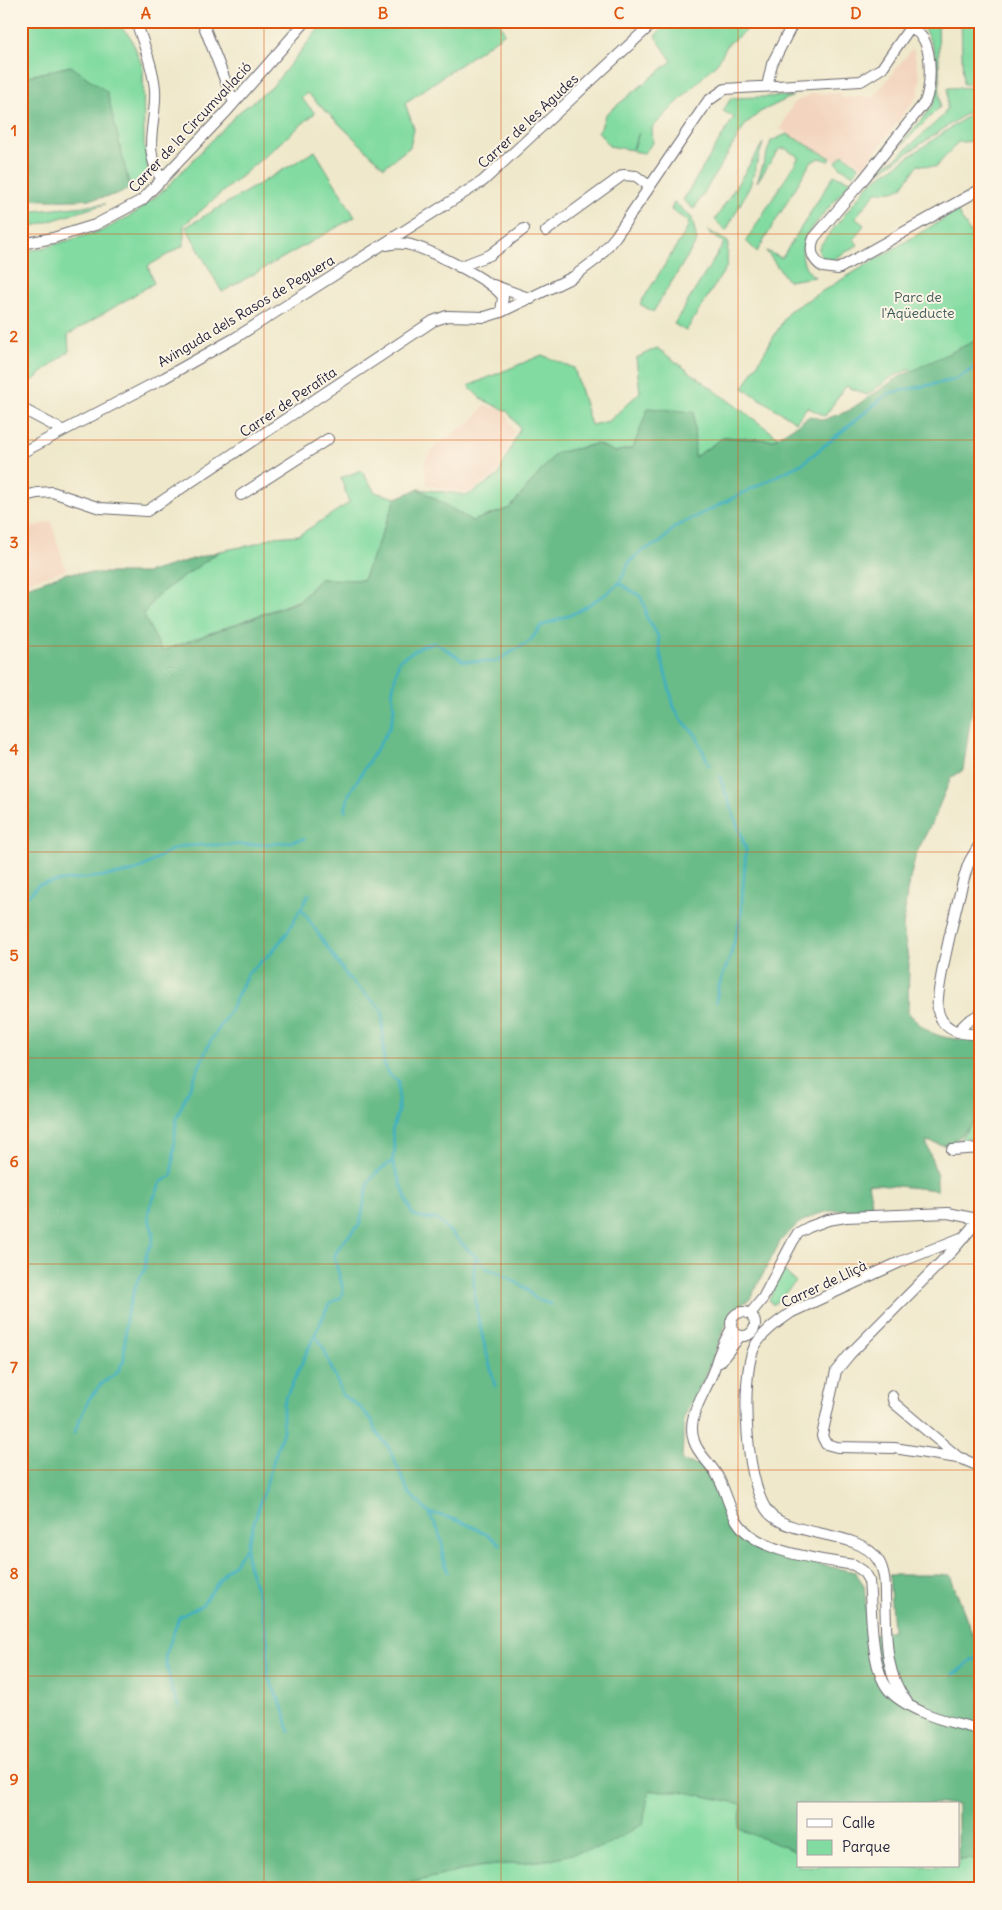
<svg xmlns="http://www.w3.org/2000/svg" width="1002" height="1910" viewBox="0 0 1002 1910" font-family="Delius,sans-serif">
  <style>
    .built { fill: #f3d4be }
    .green { fill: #82dba1; stroke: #527e6e }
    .forest { fill: #69bb87; stroke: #466e61 }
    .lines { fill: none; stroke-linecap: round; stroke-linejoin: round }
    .stream { stroke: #42b1be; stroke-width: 3 }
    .minor-casing { stroke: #6a676d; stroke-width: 12 }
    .minor { stroke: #fff; stroke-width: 10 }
    .grid { fill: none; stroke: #de560e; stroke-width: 1; stroke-opacity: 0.55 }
    .labels { text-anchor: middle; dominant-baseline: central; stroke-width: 4; stroke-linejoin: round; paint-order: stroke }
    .street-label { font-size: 14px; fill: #22223b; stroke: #fcf5e5 }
    .park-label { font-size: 14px; fill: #3f5a5a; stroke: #fcf5e5 }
    .neatline { fill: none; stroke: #de560e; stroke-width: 2 }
    .grid-label { font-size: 16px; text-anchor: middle; font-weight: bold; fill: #de560e }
  </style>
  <rect width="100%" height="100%" fill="#fcf5e5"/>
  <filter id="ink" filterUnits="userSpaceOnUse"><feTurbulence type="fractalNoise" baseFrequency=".02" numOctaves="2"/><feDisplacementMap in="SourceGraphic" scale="10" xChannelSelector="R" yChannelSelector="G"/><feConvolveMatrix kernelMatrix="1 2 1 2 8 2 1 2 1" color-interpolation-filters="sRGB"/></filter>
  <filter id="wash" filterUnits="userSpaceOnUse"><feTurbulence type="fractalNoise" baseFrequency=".0096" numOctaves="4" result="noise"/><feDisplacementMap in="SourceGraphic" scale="20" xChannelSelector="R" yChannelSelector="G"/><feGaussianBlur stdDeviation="1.12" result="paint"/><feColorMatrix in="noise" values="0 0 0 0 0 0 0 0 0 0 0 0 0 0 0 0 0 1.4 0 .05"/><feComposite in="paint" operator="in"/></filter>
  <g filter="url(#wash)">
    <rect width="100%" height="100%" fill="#efe8cb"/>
    <path class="built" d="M 913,48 L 920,77 L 919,94 L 863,167 L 843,153 L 836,161 L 780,129 L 794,103 L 810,94 L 841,93 L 841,98 L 874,96 Z
      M 485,405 L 505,411 L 514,432 L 496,475 L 468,493 L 427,485 L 424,462 L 436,445 L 471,422 Z
      M 51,521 L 66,570 L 21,583 L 21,531 Z"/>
    <path class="green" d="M 21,21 L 114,21 L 130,36 L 143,68 L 144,142 L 149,176 L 130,188 L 106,92 L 70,66 L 21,78 Z
      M 325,21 L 498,21 L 505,33 L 405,103 L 414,129 L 410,147 L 384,167 L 307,93 L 301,98 L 315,113 L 184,225 L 184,245 L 148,266 L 154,283 L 68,335 L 69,351 L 21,390 L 21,252 L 39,249 L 104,230 L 137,212 L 165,189 L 239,112 L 271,88 Z
      M 669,21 L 759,21 L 728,44 L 718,62 L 652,128 L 653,143 L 644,153 L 633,151 L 639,133 L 632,150 L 609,146 L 598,131 L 601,128 L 605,115 L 672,61 L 655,36 Z
      M 938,21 L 940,107 L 899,148 C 906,135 921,122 930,109 C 947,83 936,44 919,22 Z
      M 961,21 L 978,21 L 980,84 L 963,84 Z
      M 980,87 L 980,98 L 973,109 L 879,172 L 887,163 L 894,160 L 943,116 L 947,108 L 948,88 Z
      M 793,96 L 760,112 L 745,125 L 694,209 L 683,200 L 734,117 L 723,111 L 731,98 Z
      M 981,107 L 981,141 L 958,142 L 936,167 L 918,165 L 901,188 L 893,191 L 876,192 L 855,218 L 864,225 L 854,239 L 858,245 L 830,261 C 823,260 818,254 819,247 L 869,184 Z
      M 787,134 L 831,158 L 829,161 L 820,158 L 811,162 L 757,252 L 746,241 L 799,157 L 784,148 L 783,150 L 780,148 L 757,182 L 771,141 Z
      M 763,143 L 750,186 L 726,231 L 715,220 Z
      M 315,151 L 355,217 L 222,292 L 186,227 Z
      M 843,154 L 859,167 L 854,175 L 841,168 L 836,162 Z
      M 834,175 L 851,181 L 806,235 C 800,250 800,267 815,277 L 788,281 L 766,251 L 782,258 Z
      M 674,202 L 692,218 L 697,241 L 653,312 L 640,304 L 686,231 L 689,222 L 671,210 Z
      M 105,204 L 21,230 L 21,209 L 36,211 Z
      M 957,211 L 981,251 L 981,337 L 951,357 L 917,373 L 910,369 L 892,377 L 867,395 L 846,386 L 825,416 L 807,407 L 796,422 L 743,388 L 789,311 Z
      M 708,230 L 728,242 L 727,266 L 686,331 L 674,324 L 724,243 L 709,233 Z
      M 657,348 L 778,437 L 773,440 L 724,437 L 695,457 L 633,448 L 615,452 L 597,444 L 556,453 L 510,508 L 472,521 L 419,489 L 468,495 L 498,476 L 520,428 L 507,411 L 481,399 L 468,386 L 542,355 L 574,368 L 591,425 L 609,421 L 640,392 L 636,358 Z
      M 361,470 L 375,492 L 396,498 L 363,580 L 320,579 L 300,600 L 162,651 L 143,615 L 157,595 L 220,551 L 252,545 L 273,537 L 299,535 L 349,503 L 341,478 Z
      M 979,1115 L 981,1115 L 981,1136 L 959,1140 Z
      M 783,1270 L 796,1282 L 773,1305 L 769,1299 Z
      M 648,1787 L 684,1788 L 745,1802 L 794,1851 L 798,1850 L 798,1866 L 958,1866 L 958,1859 L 981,1860 L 981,1889 L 398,1889 L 409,1883 L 477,1867 L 547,1860 Z"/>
    <path class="forest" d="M 71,66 L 107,92 L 130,188 C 106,204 50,200 21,199 L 21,78 Z
      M 981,338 L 981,663 L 976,680 L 963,770 L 951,778 L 933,820 L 916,854 L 907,891 L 903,928 L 909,964 L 908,1012 C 931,1040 946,1038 981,1041 L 981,1115 L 954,1142 L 943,1145 L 926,1141 L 937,1176 L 937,1190 L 868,1183 L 873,1209 L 834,1210 L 815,1215 L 799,1223 L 781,1240 L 750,1299 L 731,1311 L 706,1375 L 684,1417 L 682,1461 L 699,1465 L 709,1472 L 721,1506 L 731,1523 L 747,1541 L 771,1554 L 855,1572 L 864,1585 L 869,1636 L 893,1630 L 889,1575 L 950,1575 L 975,1641 L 981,1640 L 981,1860 L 958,1859 L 958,1804 L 798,1804 L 798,1850 L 794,1851 L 739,1829 L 742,1804 L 680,1791 L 649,1791 L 643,1824 L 605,1846 L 547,1860 L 477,1867 L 409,1883 L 398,1889 L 21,1889 L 21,589 L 67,573 L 146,573 L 220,551 L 157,595 L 143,614 L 162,651 L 300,601 L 320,579 L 363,580 L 396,498 L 419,489 L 472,521 L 510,508 L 556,453 L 597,444 L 615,452 L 633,448 L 648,408 L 694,412 L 695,457 L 724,437 L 773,440 L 810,416 L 823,420 L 848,411 L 899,377 Z"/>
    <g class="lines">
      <path class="stream" d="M 978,207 L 981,208
        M 619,583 L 640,596 L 645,606 L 646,616 L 658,636 L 660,653 L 674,707 L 681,719 L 696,735 L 709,765
        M 345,811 L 349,794 L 390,727 L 394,710 L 392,693 L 399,660 L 424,645 L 436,643 L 464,661 L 495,662 L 530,641 L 541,626 L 575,613 L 606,594 L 619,583 L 630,561 L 644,550 L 661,542 L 675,527 L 803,463 L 889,393 L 954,380 L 981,364
        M 21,898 L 30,894 L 38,885 C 70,877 102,879 134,871 C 152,865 166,848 185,846 C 225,843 264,848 304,839
        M 716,1002 L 718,988 L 730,957 L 741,916 L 746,849 L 720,777
        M 392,1161 L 412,1214 L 420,1218 L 437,1219 L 488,1269 L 500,1273 L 524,1287 L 536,1299 L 550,1304
        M 475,1260 C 469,1301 486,1346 495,1386
        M 315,1334 L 323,1347 L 343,1396 L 361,1408 L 372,1420 L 375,1430 L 389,1448 L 409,1493 L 429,1513 L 438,1530 L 443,1547 L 443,1558 L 448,1572
        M 74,1433 L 89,1399 L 101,1384 L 117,1373 L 124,1360 L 126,1317 L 136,1284 L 145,1269 L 146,1254 L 152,1243 L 153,1234 L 148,1214 L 150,1206 L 161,1182 L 172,1176 L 176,1119 L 209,1044 L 230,1011 L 248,973 L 270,954 L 287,933 L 309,894
        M 430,1513 C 455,1518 480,1528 500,1544
        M 953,1675 L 981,1654
        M 179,1706 L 172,1691 L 165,1657 L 179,1617 L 202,1605 L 225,1572 L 234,1564 L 245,1548
        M 289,1732 L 284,1710 L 267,1675 L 268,1645 L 260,1600 L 248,1565 L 246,1548 L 283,1431 L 283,1404 L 329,1304 L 341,1297 L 343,1289 L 334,1257 L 341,1244 L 360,1224 L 368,1183 L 376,1173 L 392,1161 L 395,1150 L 392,1131 L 398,1112 L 398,1081 L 388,1074 L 384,1063 L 382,1010 L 349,979 L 302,910"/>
    </g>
  </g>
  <g filter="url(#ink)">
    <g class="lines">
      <defs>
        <path id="minor" d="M 136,21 C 143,43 153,66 155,89 C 157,124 141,148 162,180
          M 202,21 L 234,103
          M 910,21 C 912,29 920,33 924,40 C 932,55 931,87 925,102 L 863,180 L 814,238 C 809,250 812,260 823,267 L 838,269 L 981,189
          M 767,86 L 772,64 L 794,21
          M 546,231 L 623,175 L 636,176 L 649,186
          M 21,244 L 53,238 L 95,225 L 142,200 L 227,111 L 306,21
          M 387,245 C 394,243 400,243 406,244 C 427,248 492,280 503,297 L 501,312
          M 459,267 L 490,255 L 524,229
          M 493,285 L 531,299
          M 21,408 L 62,430
          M 21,453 L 164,378 L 235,338 L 483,181 L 655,21
          M 241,495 L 328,439
          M 21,497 L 37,493 L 52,492 L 100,508 L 147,511 L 433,321 L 447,316 L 485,317 L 501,312 L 573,277 L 597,259 L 616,236 L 708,101 L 725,89 L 861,81 L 882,68 L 911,26
          M 981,842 C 977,850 971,857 968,865 C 961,886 934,994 938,1011 C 943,1032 963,1035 981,1034
          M 957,1032 L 967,1022 L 981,1013
          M 952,1150 L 981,1148
          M731 1324a12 12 0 1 1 24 0a12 12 0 1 1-24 0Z
          M 750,1314 L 763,1298 L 793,1241 L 798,1233 L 809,1227 L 828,1220 L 846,1217 L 948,1213 L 977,1219
          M 732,1328 C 724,1341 719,1352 715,1366 C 708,1390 685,1415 694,1441 C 698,1455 713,1465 719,1479 C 726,1492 729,1508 737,1521 C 756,1553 819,1559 854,1565 L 863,1571 L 869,1581 C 872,1610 870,1666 888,1689 C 895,1698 911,1707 922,1712 C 940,1721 962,1724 981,1730
          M 720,1362 L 740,1336
          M 892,1396 L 894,1403 L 958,1457 L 981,1467
          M 964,1459 L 894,1448 L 837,1447 L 826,1444 L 822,1436 L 836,1371 L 850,1354 L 953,1250 L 981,1217
          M 907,1702 C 883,1672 887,1633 885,1597 C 885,1584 885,1571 878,1560 C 860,1531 797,1537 772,1516 C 745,1494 740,1378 754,1348 C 761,1333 779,1321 792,1312 L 900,1262 L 961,1238"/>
      </defs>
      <use href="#minor" class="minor-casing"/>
      <use href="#minor" class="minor"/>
    </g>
  </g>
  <path class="grid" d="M 264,21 L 264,1889M 501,21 L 501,1889M 738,21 L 738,1889M 21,234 L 981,234M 21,440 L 981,440M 21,646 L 981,646M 21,852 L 981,852M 21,1058 L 981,1058M 21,1264 L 981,1264M 21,1470 L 981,1470M 21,1676 L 981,1676"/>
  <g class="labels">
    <g class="street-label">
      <text transform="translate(528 121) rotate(-43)">Carrer de les Agudes</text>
      <text transform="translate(190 127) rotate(-47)">Carrer de la Circumval·lació</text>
      <text transform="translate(246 311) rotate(-31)">Avinguda dels Rasos de Peguera</text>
      <text transform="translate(288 402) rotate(-34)">Carrer de Perafita</text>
      <text transform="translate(824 1284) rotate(-25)">Carrer de Lliçà</text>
    </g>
    <g class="park-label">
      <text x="918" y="297">Parc de<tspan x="918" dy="16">l'Aqüeducte</tspan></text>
    </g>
  </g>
  <rect width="1002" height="1910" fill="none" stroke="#fcf5e5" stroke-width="55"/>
  <rect x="797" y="1802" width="162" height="65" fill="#fcf5e5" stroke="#a5a1a1"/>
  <rect x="807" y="1819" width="25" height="8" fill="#ffffff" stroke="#a5a1a1"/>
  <text x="842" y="1828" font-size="15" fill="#22223b">Calle</text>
  <rect x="807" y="1840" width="25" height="15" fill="#82dba1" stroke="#a5a1a1"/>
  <text x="842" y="1852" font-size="15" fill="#22223b">Parque</text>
  <rect x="28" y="28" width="946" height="1854" class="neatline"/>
  <g class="grid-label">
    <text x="146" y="19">A</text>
    <text x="383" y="19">B</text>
    <text x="619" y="19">C</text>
    <text x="856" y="19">D</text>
    <text x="14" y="136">1</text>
    <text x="14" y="342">2</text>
    <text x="14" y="548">3</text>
    <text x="14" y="755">4</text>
    <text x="14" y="961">5</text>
    <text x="14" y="1167">6</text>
    <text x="14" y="1373">7</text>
    <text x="14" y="1579">8</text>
    <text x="14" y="1785">9</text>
  </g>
</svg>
